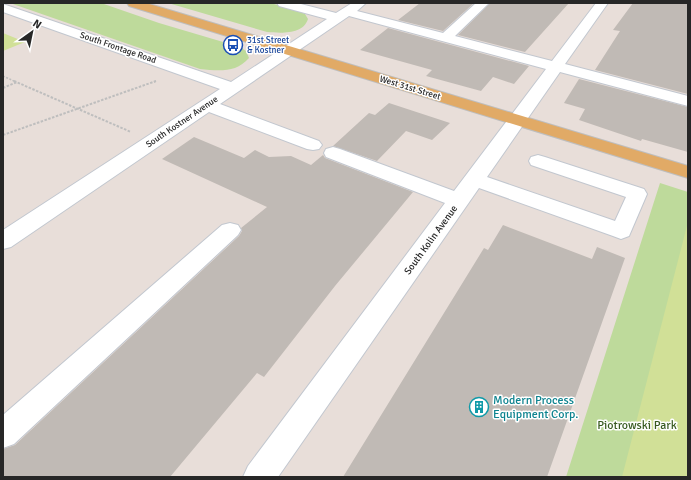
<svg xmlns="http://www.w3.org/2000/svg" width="691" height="480" viewBox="0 0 691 480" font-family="Signika,sans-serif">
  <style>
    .green { fill: #beda9b }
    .pitch { fill: #d1e097 }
    .building { fill: #c0bab5 }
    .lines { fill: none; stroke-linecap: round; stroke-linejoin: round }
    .minor-casing { stroke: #c2c7cf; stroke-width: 2 }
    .major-casing { stroke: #bebebe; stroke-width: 2 }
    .path-far1 { stroke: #bebebe; stroke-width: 1.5; stroke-dasharray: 2 1.5; stroke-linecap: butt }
    .path { stroke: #bebebe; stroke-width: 2; stroke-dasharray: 2.5 1.5; stroke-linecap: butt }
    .minor { fill: #fff; fill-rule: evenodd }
    .major { fill: #e1aa66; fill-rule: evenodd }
    .labels { text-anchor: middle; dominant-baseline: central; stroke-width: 3; stroke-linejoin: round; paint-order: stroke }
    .far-transit-label { font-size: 9px; fill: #164399; stroke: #fff; text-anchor: start }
    .far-street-label { font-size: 9px; fill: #272727; stroke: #fff }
    .street-label { font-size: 10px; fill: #272727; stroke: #fff }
    .near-culture-label { font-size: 12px; fill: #0d838f; stroke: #fff; text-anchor: start }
    .near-park-label { font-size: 12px; fill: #385a20; stroke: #fff }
  </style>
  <rect width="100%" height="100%" fill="#e8ded9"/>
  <path class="green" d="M 10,3 L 101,3 L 159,23 L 240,47 L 246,51 L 249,58 C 236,73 219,71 200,69 Z
    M 168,3 L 270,3 L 297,10 L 305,14 L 308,19 C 303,35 281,33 267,32 Z
    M 660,183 L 688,192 L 688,477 L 566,477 Z"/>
  <path class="pitch" d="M 3,33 L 25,42 L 3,51 Z
    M 688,222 L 688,477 L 622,477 Z"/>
  <path class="building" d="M 420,3 L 474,3 L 443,31 L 398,20 Z
    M 490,3 L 569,3 L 525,52 L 458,35 Z
    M 633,3 L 688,3 L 688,94 L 595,70 L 620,31 L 613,30 Z
    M 388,28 L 529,66 L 514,84 L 493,77 L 481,91 L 426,76 L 432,70 L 360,50 Z
    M 579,79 L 688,107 L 688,152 L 642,139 L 641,141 L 579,120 L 585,109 L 564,103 Z
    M 389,103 L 450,123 L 432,140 L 406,131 L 377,161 L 333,146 L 369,113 L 375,115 Z
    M 194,137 L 244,158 L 255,150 L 269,157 L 291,156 L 311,165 L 323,155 L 325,158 L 413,192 L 335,286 L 264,377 L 257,373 L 170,477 L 3,477 L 3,449 L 15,445 L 239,236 L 242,231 L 241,228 L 267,207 L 162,159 Z
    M 503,225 L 592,259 L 597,247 L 625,258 L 547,477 L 343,477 L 484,248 L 488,250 Z"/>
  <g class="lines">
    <defs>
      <path id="minor" d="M 277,3 L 297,3 L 336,13 L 352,3 L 366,3 L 357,11 L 443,33 L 476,3 L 489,3 L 455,36 L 552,61 L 596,3 L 608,3 L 565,64 L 688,96 L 688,106 L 560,72 L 487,177 L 615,221 L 626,197 L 531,165 L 529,161 L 531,157 L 538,155 L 545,157 L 644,189 L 647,194 L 629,236 L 621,239 L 613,236 L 479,188 L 278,477 L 243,477 L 248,466 L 445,203 L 326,157 L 324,153 L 326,149 L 333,147 L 340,149 L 454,191 L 546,69 L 349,16 L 220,104 L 319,141 L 322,145 L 319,149 L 313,150 L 307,149 L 209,112 L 11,247 L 3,249 L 3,230 L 220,89 L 3,12 L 3,4 L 231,82 L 327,19 L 279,6 Z
        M 230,223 L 238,225 L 241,230 L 238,235 L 14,444 L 3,448 L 3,415 L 222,225 Z"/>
      <path id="major" d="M 127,3 L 146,3 L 688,166 L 688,178 L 129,6 Z"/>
    </defs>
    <use href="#minor" class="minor-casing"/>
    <use href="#major" class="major-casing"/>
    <path class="path-far1" d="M 3,76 L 16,82
      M 154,82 L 156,81"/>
    <path class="path" d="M 14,81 L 131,132
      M 3,88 L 17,82
      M 3,135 L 156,81"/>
    <use href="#minor" class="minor"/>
    <use href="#major" class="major"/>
  </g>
  <defs>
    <symbol id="bus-ring" viewBox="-11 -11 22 22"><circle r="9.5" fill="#fff" stroke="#1a4fb4" stroke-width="1.5"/><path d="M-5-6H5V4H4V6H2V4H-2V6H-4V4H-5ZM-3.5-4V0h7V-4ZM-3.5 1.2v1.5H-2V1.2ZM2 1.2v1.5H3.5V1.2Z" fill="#1a4fb4"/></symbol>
    <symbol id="building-ring" viewBox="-11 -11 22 22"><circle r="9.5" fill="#fff" stroke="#0f9aa8" stroke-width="1.5"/><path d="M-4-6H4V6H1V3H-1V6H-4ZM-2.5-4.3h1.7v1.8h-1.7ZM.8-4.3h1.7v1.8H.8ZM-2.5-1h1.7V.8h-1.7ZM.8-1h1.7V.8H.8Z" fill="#0f9aa8"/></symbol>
  </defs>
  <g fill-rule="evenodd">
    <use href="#bus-ring" x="222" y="34" width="22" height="22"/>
    <use href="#building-ring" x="468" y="396" width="22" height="22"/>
  </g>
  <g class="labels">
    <g class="far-transit-label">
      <text x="247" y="40">31st Street<tspan x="247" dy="10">&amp; Kostner</tspan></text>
    </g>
    <g class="far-street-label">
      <text transform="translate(118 48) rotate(19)">South Frontage Road</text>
      <text transform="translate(410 88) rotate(17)">West 31st Street</text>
      <text transform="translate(182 122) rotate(-34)">South Kostner Avenue</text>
    </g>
    <g class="street-label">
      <text transform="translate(431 240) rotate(-54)">South Kolin Avenue</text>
    </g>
    <g class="near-culture-label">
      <text x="493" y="400">Modern Process<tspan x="493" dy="14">Equipment Corp.</tspan></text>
    </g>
    <g class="near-park-label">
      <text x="637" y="425">Piotrowski Park</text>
    </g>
  </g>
  <rect width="691" height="480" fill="none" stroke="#272727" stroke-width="8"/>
  <g transform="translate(32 32) rotate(33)" stroke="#ffffff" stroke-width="3" paint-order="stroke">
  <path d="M0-3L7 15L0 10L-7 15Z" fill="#272727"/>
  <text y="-6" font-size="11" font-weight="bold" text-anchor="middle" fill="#272727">N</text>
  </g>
</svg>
